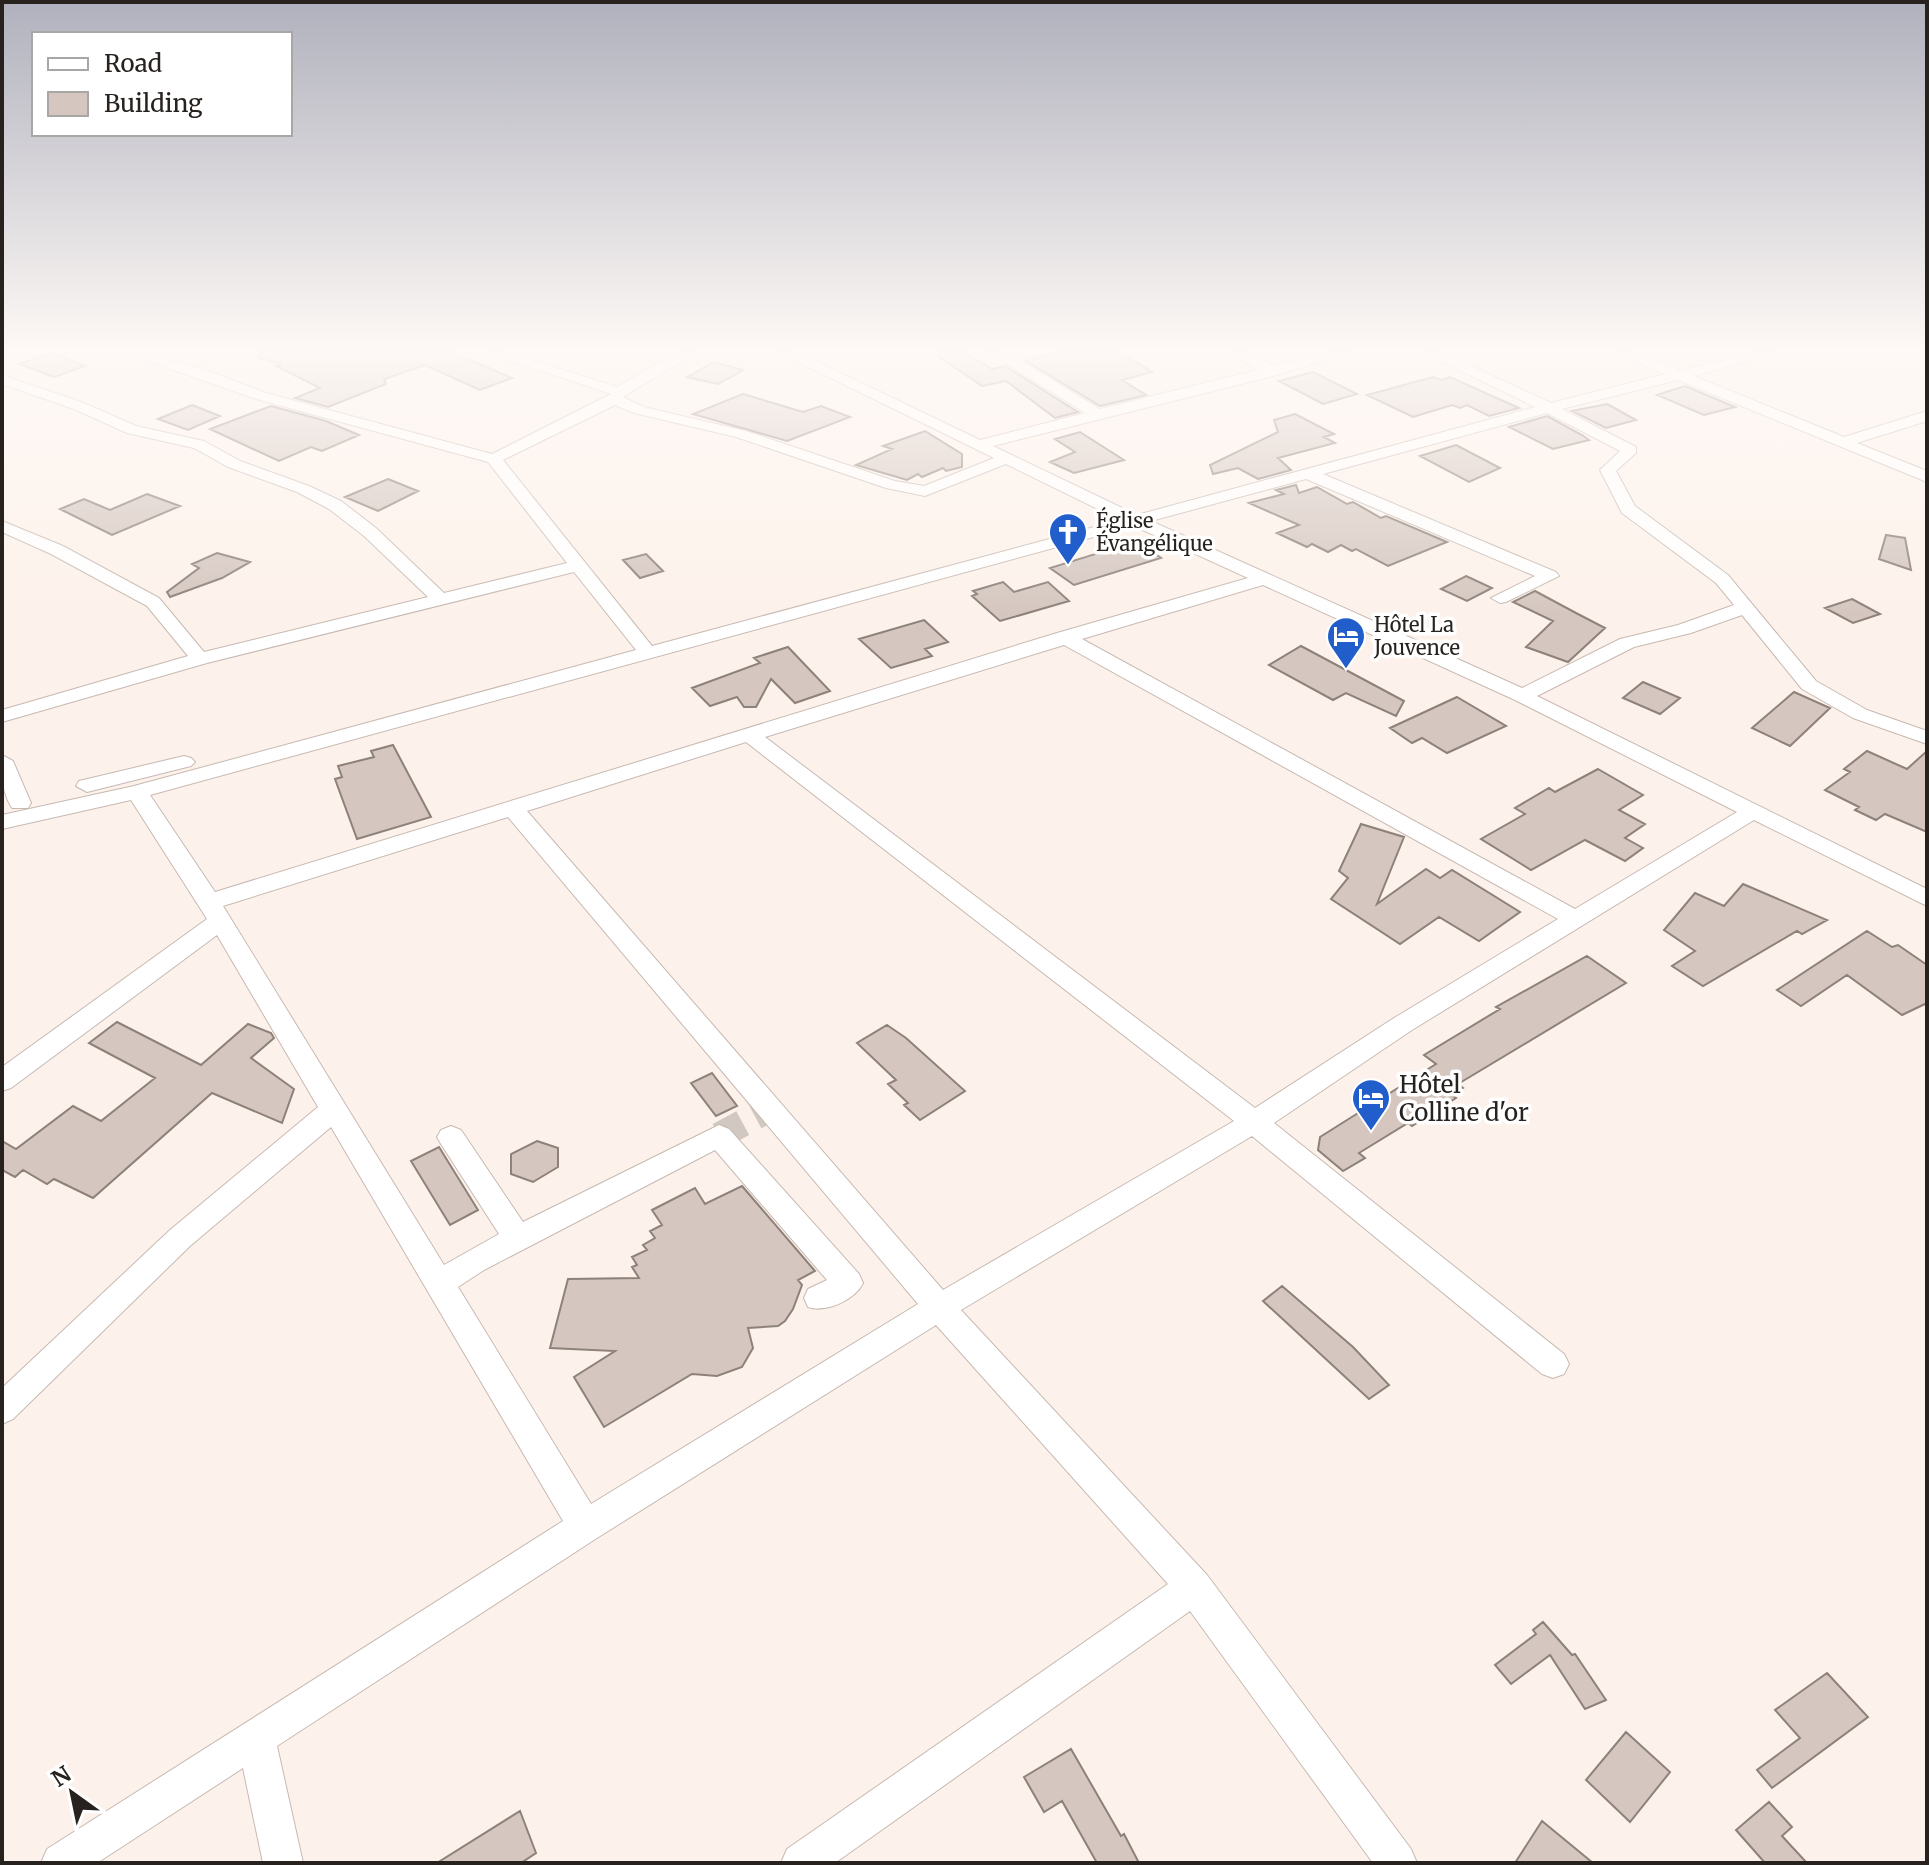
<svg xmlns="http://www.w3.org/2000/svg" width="1929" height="1865" viewBox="0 0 1929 1865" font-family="Merriweather,serif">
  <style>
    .building { fill: #d5c7c0; stroke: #8d8179; stroke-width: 2 }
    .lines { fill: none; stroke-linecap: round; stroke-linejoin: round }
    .street-tunnel { stroke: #d2c8c2; stroke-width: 27; stroke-dasharray: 27 14; stroke-linecap: butt }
    .street-casing { stroke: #c7b9b2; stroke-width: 2 }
    .street { fill: #fff; fill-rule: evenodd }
    .labels { text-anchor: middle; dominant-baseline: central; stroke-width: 7; stroke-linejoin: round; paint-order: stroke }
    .far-poi-label { font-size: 20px; fill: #28221f; stroke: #fff; text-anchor: start }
    .poi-label { font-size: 24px; fill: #28221f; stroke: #fff; text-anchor: start }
  </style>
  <rect width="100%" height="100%" fill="#fdf2eb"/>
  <path class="building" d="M 259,352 L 452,352 L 512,378 L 480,390 L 425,365 L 384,379 L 386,384 L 328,407 L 295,398 L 320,388 L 276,366 L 280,364 L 259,358 Z
    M 941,352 L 964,352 L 992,369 L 1005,366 L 1078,412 L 1055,418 L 1006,381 L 982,386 L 938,356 Z
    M 1059,352 L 1119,352 L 1152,372 L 1122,380 L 1146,395 L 1100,406 L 1026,361 Z
    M 52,353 L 85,366 L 54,377 L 19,364 Z
    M 714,362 L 743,370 L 718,384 L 687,377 Z
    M 1313,372 L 1357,394 L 1323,404 L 1279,381 Z
    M 1433,377 L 1441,380 L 1450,377 L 1519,408 L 1489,416 L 1467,405 L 1460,408 L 1452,405 L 1413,417 L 1367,395 Z
    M 1685,386 L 1735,407 L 1704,415 L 1657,395 Z
    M 743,394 L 803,412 L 821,406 L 850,417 L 787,441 L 693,414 Z
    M 1607,404 L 1636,420 L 1606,428 L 1572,411 Z
    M 192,405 L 220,416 L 188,430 L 158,419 Z
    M 271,406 L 326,421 L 359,435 L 322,451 L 311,447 L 279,461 L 210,429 Z
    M 1295,414 L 1334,434 L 1324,437 L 1335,443 L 1278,458 L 1291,470 L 1258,479 L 1238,468 L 1213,474 L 1210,465 L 1278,432 L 1274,420 Z
    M 1547,416 L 1582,435 L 1589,440 L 1553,449 L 1509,427 Z
    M 925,431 L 962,454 L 962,467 L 946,471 L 943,468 L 922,477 L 918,474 L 907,480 L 856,465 L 892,449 L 883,446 Z
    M 1080,432 L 1124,460 L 1074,473 L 1050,462 L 1075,452 L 1055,439 Z
    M 1456,445 L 1500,468 L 1469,482 L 1420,456 Z
    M 388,479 L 418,491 L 378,511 L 345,497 Z
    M 1296,485 L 1299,493 L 1317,487 L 1347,504 L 1353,502 L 1381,518 L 1386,516 L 1447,542 L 1388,566 L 1356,549 L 1352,551 L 1341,545 L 1328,552 L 1312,544 L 1307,547 L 1277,533 L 1299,525 L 1249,503 L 1284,494 L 1276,490 Z
    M 147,494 L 180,506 L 112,535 L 60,509 L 84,499 L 110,510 Z
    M 1886,535 L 1905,538 L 1911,570 L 1879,559 Z
    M 1137,541 L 1161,558 L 1074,585 L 1050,568 Z
    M 217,553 L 250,562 L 222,578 L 170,597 L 167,592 L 199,568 L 192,564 Z
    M 646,554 L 663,571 L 640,578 L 623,560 Z
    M 1466,576 L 1492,588 L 1467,601 L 1441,589 Z
    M 1003,582 L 1014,592 L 1048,582 L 1069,601 L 1000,621 L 972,596 L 977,594 L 973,591 Z
    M 1535,591 L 1576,613 L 1605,628 L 1568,662 L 1526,647 L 1553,621 L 1513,602 Z
    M 1852,599 L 1880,614 L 1853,623 L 1825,608 Z
    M 924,620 L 948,642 L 925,649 L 932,656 L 891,668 L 859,639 Z
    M 1301,646 L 1404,701 L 1396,716 L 1346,693 L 1333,700 L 1269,665 Z
    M 788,647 L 830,691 L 795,703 L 771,679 L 756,707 L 744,707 L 737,697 L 710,706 L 692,688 L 760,663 L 754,658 Z
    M 1643,682 L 1680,698 L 1660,714 L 1623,698 Z
    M 1794,692 L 1830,708 L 1790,746 L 1752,728 Z
    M 1457,697 L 1506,726 L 1447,753 L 1422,738 L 1412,743 L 1390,728 Z
    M 393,745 L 431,817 L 357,839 L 335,779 L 342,777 L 338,766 L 374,757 L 371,751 Z
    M 1867,751 L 1907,769 L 1927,751 L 1927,832 L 1885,814 L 1876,820 L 1855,810 L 1859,807 L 1825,790 L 1850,772 L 1844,769 Z
    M 1598,769 L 1643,795 L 1619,810 L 1645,824 L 1625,838 L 1643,848 L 1625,861 L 1585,840 L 1531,870 L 1481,839 L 1525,814 L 1515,808 L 1549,788 L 1555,792 Z
    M 1361,824 L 1404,837 L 1377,904 L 1426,869 L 1440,878 L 1452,870 L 1520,912 L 1479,941 L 1439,917 L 1400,944 L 1331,899 L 1348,878 L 1339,871 Z
    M 1743,884 L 1827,920 L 1802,934 L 1797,931 L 1703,986 L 1672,966 L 1695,951 L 1664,930 L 1695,893 L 1724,906 Z
    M 1867,931 L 1892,947 L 1898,945 L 1927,965 L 1927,1003 L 1902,1015 L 1847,975 L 1801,1006 L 1777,990 Z
    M 1587,956 L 1626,983 L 1458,1084 L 1463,1088 L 1452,1095 L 1456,1098 L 1412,1126 L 1408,1123 L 1359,1153 L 1365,1158 L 1343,1171 L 1318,1150 L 1320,1137 L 1436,1064 L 1424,1055 L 1500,1009 L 1496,1007 Z
    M 117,1022 L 201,1065 L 248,1024 L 271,1033 L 274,1038 L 251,1058 L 294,1089 L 282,1123 L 212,1093 L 93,1198 L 54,1179 L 47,1184 L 23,1170 L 15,1177 L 2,1170 L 2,1141 L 16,1149 L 73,1106 L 101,1121 L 155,1078 L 89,1043 Z
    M 887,1025 L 906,1038 L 965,1091 L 920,1120 L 904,1105 L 908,1103 L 888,1084 L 896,1080 L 857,1043 Z
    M 712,1073 L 737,1106 L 716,1116 L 691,1083 Z
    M 537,1141 L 558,1148 L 558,1167 L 533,1182 L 511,1174 L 511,1154 Z
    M 439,1147 L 478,1210 L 450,1225 L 411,1161 Z
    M 742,1186 L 815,1271 L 798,1280 L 802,1285 L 793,1309 L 785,1321 L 778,1326 L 748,1328 L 753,1348 L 742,1367 L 717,1376 L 692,1374 L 604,1427 L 574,1377 L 615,1351 L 550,1348 L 568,1279 L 639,1278 L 632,1267 L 637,1265 L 632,1257 L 647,1250 L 643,1245 L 655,1238 L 650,1231 L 662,1225 L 652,1210 L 695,1188 L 705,1204 Z
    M 1282,1286 L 1353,1347 L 1389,1385 L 1369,1399 L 1263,1301 Z
    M 1543,1622 L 1572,1655 L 1575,1654 L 1606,1700 L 1585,1709 L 1550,1655 L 1511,1684 L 1495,1665 L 1536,1634 L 1533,1630 Z
    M 1827,1673 L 1868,1717 L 1772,1788 L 1757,1770 L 1800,1738 L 1775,1710 Z
    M 1626,1732 L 1670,1772 L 1630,1822 L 1586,1780 Z
    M 1071,1749 L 1121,1836 L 1124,1834 L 1139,1863 L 1097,1863 L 1062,1801 L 1044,1812 L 1024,1777 Z
    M 1769,1802 L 1792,1827 L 1782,1836 L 1807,1863 L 1765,1863 L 1736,1830 Z
    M 520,1811 L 536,1853 L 521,1863 L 437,1863 Z
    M 1542,1821 L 1593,1863 L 1515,1863 Z"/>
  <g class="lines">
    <path class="street-tunnel" d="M 719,1136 L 769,1109"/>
    <defs>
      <path id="street" d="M 484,352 L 507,352 L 617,387 L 677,352 L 696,352 L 623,397 L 644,407 L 746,431 L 895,481 L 924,486 L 994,458 L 778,352 L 797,352 L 980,440 L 1085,413 L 988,352 L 1006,352 L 1100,409 L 1257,370 L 1228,352 L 1246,352 L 1272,366 L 1325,352 L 1351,352 L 1277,375 L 993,446 L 1137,515 L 1535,407 L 1422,352 L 1441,352 L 1551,403 L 1665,374 L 1616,352 L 1636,352 L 1681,371 L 1753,352 L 1779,352 L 1694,376 L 1844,437 L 1927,411 L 1927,421 L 1857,443 L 1927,471 L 1927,482 L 1678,380 L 1562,409 L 1636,447 L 1636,453 L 1616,471 L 1635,506 L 1728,575 L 1816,681 L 1867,710 L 1927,731 L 1927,744 L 1853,718 L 1802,689 L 1742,615 L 1691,633 L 1634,647 L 1537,696 L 1927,889 L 1927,906 L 1754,820 L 1412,1030 L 1274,1123 L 1564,1354 L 1569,1364 L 1564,1374 L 1553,1378 L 1542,1374 L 1252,1136 L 961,1310 L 1207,1575 L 1411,1849 L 1417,1863 L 1373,1863 L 1190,1611 L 835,1863 L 781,1863 L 787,1849 L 1168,1584 L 936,1325 L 597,1538 L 277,1746 L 303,1863 L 263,1863 L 243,1768 L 97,1863 L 41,1863 L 47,1849 L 563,1521 L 331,1127 L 190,1246 L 13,1419 L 2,1424 L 2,1388 L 170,1230 L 318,1107 L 217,935 L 11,1088 L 2,1091 L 2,1067 L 207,919 L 131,800 L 2,829 L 2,815 L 134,786 L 636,650 L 574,572 L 207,663 L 2,722 L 2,710 L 188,656 L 147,606 L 51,554 L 2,532 L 2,521 L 63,546 L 159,598 L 204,652 L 428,597 L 364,536 L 329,509 L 297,492 L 228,467 L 194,448 L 127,433 L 74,409 L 2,384 L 2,375 L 84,403 L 136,426 L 204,441 L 240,461 L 309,486 L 341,501 L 376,528 L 444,593 L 567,563 L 488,462 L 256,399 L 145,360 L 152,356 L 201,368 L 266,393 L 492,454 L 611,394 ZM 615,405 L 634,413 L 736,437 L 886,488 L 925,496 L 1006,464 L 1120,520 L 652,646 L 503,460 ZM 1547,413 L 1620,451 L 1600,470 L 1622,513 L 1716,583 L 1734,605 L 1678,625 L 1620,639 L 1522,688 L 1151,521 L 1306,479 L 1535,576 L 1491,598 L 1500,603 L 1506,602 L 1559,576 L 1556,572 L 1323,474 ZM 1134,526 L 1248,578 L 1057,633 L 215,892 L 150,795 ZM 1263,585 L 1515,700 L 1737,812 L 1575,909 L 1082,639 ZM 1064,645 L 1558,919 L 1394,1018 L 1255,1108 L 765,737 ZM 746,742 L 1234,1121 L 943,1290 L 527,811 ZM 508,817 L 918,1304 L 591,1504 L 458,1287 L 484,1270 L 715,1150 L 827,1280 L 808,1289 L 804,1298 L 808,1307 C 826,1313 855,1300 863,1283 L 859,1274 L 729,1129 L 719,1125 L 523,1222 L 461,1130 L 451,1126 L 441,1130 L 437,1137 L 441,1144 L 499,1234 L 444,1265 L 223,906 Z
        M 2,755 L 13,761 L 31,803 L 28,808 L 12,808 C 1,790 2,775 2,755 Z
        M 184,756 L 191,758 L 195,762 L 191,766 L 87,792 L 76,786 L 79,781 Z"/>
    </defs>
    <use href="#street" class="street-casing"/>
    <use href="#street" class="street"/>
  </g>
  <linearGradient id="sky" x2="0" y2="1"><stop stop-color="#b0b1bd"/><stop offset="0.57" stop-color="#fef9f6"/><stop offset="1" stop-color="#fef9f6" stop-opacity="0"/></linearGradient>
  <rect width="1929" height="614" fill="url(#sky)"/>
  <defs>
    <symbol id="church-pin" viewBox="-11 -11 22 30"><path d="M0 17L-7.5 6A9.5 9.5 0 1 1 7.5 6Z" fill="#225ecb" stroke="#fff"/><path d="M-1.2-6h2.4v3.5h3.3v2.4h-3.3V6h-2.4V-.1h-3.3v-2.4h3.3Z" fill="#fff"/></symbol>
    <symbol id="hotel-pin" viewBox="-11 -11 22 30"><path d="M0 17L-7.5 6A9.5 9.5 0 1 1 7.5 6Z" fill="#225ecb" stroke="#fff"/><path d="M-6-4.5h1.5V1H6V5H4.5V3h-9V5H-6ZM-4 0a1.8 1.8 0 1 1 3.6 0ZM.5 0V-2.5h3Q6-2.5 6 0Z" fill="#fff"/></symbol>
  </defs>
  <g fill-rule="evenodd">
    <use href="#church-pin" x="1046" y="510" width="44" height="60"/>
    <use href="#hotel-pin" x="1324" y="614" width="44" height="60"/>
    <use href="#hotel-pin" x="1349" y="1076" width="44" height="60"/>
  </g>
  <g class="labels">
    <g class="far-poi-label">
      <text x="1096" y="520">Église<tspan x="1096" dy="23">Évangélique</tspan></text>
      <text x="1374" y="624">Hôtel La<tspan x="1374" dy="23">Jouvence</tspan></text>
    </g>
    <g class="poi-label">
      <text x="1399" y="1084">Hôtel<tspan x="1399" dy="28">Colline d'or</tspan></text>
    </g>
  </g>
  <rect width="1929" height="1865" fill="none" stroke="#28221f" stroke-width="8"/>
  <rect x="32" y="32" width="260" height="104" fill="#ffffff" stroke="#a9a7a5" stroke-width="2"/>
  <rect x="48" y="58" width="40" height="12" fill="#ffffff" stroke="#a9a7a5" stroke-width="2"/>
  <text x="104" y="72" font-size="24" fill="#28221f">Road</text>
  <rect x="48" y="92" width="40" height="24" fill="#d5c7c0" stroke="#a9a7a5" stroke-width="2"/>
  <text x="104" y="112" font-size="24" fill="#28221f">Building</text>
  <g transform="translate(72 1793) rotate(327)" stroke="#ffffff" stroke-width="6" paint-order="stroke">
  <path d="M0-6L14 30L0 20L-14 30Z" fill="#28221f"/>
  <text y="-12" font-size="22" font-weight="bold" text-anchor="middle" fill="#28221f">N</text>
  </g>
</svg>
